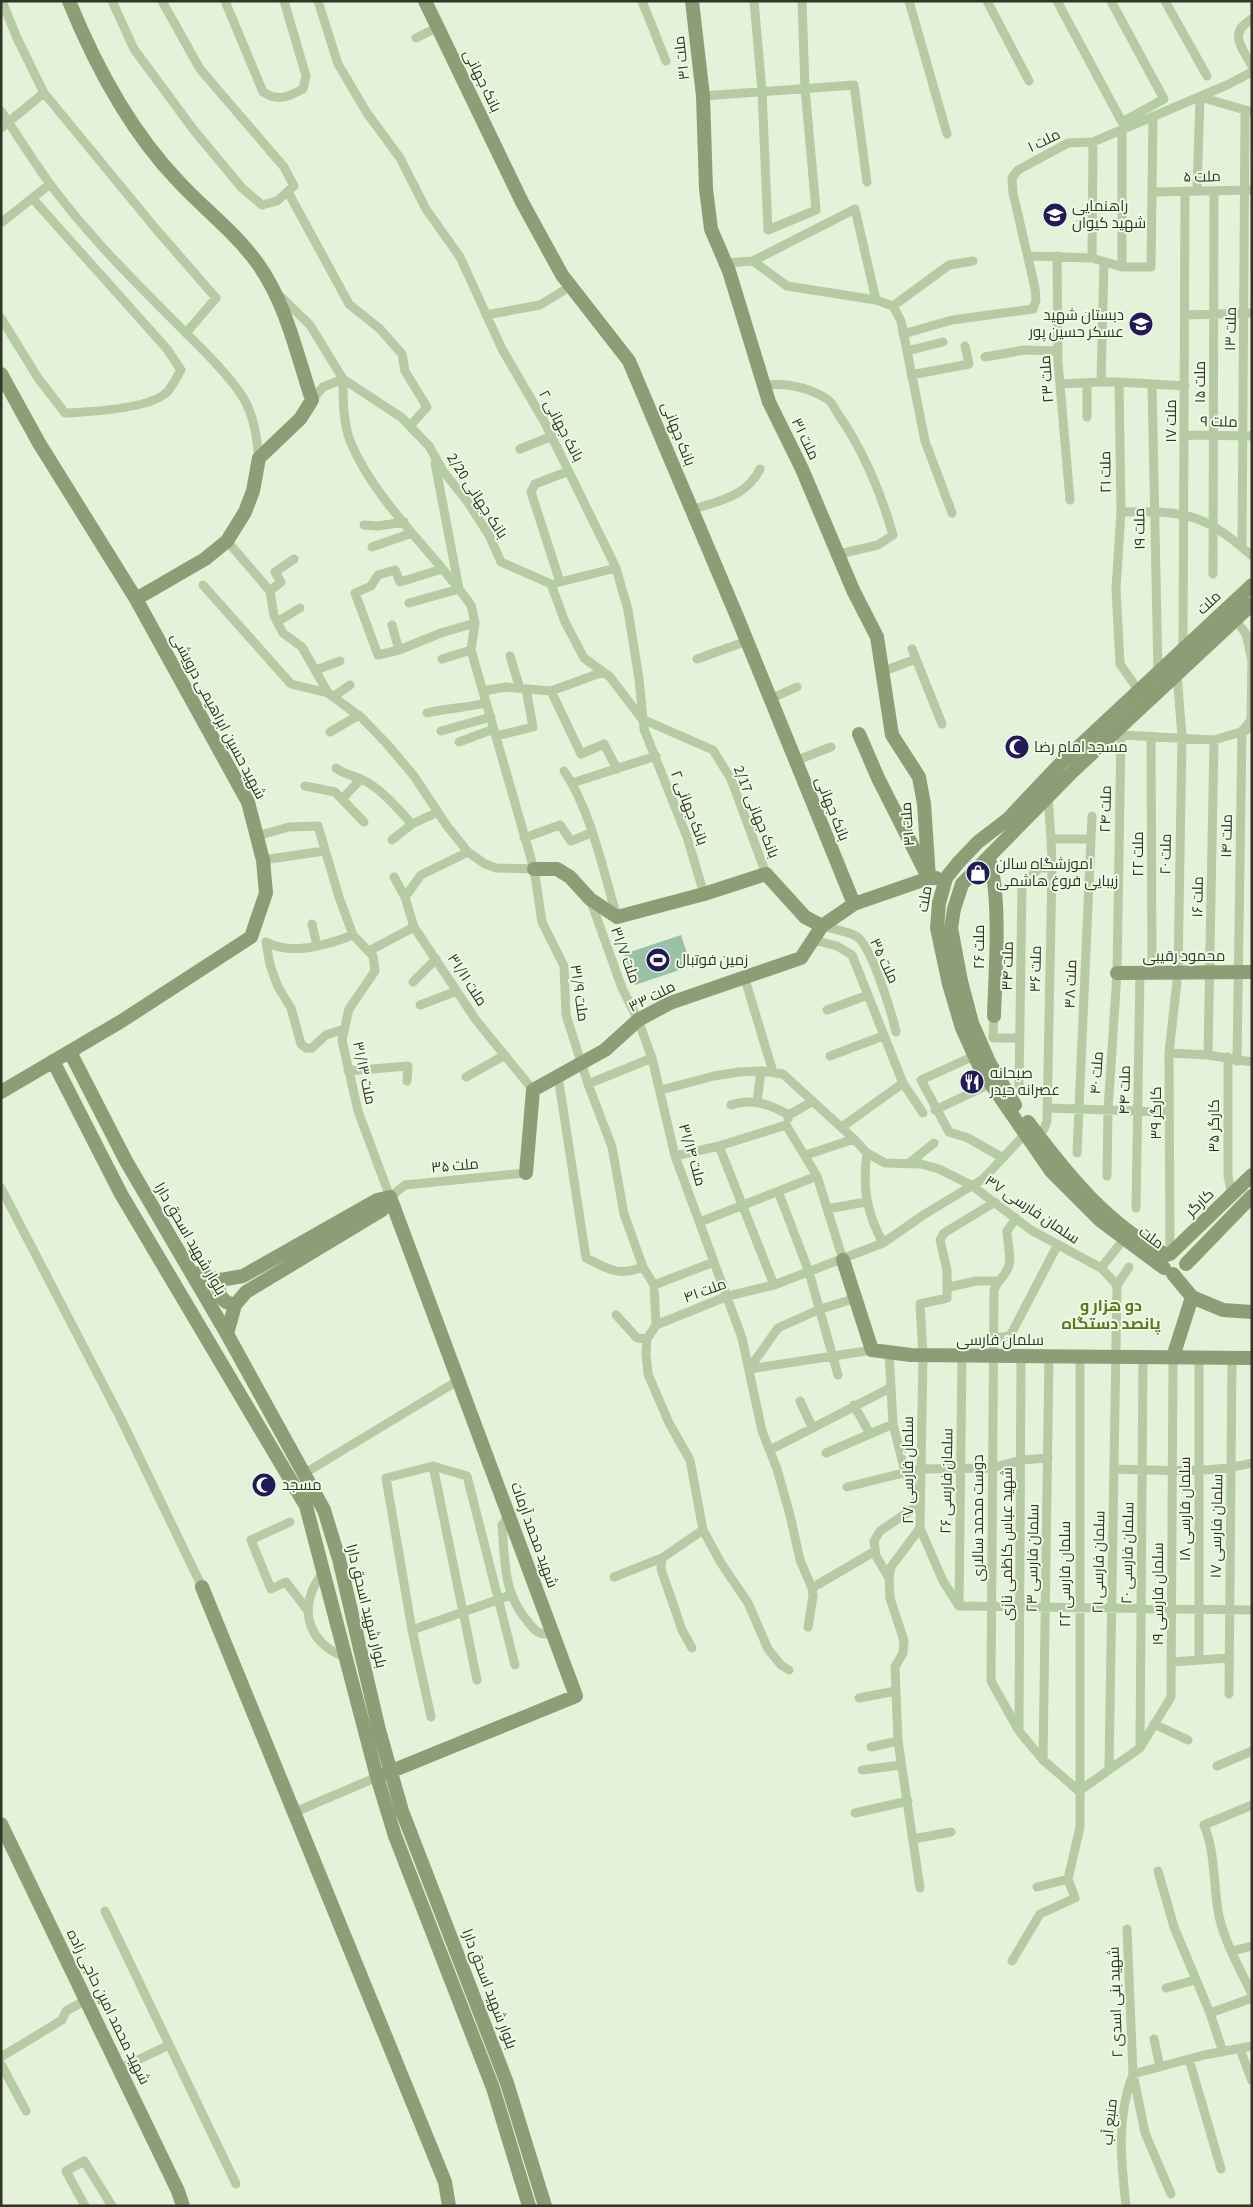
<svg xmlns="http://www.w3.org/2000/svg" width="1253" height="2207" viewBox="0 0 1253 2207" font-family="'Source Sans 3',Cairo,sans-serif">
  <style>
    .garden { fill: #98c1a8 }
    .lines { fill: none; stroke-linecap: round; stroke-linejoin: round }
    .street { stroke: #b6caa4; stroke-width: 9 }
    .secondary { stroke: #8d9e76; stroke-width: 14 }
    .labels { text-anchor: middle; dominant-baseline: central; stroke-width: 4; stroke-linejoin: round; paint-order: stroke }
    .street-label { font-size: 15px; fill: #303526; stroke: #edfae5 }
    .poi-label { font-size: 15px; fill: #303526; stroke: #edfae5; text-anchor: start }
    .neighbourhood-label { font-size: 16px; font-weight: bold; fill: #5a751b; stroke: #edfae5 }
  </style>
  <rect width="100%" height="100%" fill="#e3f2d8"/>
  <path class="garden" d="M 681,935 L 691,966 L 635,985 L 624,954 Z"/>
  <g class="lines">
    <path class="street" d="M 112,1 L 134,49 L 193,129 L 242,188 L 262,205 L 277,201 L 294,186 L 284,167 L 200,69 L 162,1
      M 225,1 L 263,92 C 279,102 287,97 303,89 L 306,76 L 284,1
      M 318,1 L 338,64 L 367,113 L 400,158 L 426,209 L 460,257 L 502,349 L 545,423 L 616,568 L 628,610 L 639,679 L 644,729 L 687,837 L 704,894
      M 642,1 L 666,61
      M 754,1 L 762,91 L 768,230 L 816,210 L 805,88 L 802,1
      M 909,1 L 947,134
      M 987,1 L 1029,81
      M 1057,1 L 1122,122 L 1164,99 L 1111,1
      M 1165,1 L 1207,76
      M 1252,19 C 1228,33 1241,46 1252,66
      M 416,38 L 438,27
      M 703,96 L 854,85 L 867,182
      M 1,111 C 17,135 33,160 50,184 C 90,238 139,286 186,333 L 216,298 L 156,229 L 44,93 L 17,38 L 2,1
      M 1,128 L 44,93
      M 1197,191 L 1200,97 L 1252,112
      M 288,192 L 349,304 L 380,329 L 402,354 L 405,371 L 427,407 L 410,426
      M 1153,192 L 1252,190
      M 1,223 L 50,184
      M 1028,256 L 1092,258 L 1122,267 L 1151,267 L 1153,117
      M 1057,256 L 1058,362 L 1070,500
      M 1092,258 L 1093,142
      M 753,261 L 787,286 L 876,300 L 893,306 L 901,321 L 925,441 L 952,513
      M 726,263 L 753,261 L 855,209 L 876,300
      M 1104,263 L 1101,382 L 1119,382 L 1121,512 L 1116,589 L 1120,664 L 1139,691
      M 1122,267 L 1122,131
      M 280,296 L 310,325 L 343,379 L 401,417 L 429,446 L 443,471 L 467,501 L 489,535 L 501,562 L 551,584 L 565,622 L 584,658 L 610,677 L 642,719 L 713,750 L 731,779 L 766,874
      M 893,306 L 949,265 L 973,261
      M 486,315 L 540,305 L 571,286
      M 1186,315 L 1252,313
      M 1,318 L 38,378 L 65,413 C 89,412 148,409 166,393 C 172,388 177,376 181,370 L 167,349 L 33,199
      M 186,333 C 203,350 238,384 247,405 C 255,422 257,440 259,458
      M 903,334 L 952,320 L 1033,309 L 1036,300 L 1035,288 L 1013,193 L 1012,178 L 1018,170 L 1068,143 L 1093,142 L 1227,85 L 1252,72
      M 907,351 L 943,342
      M 985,357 L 1024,350 L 1058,351
      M 911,375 L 969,364 L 965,346
      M 1119,382 L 1185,386
      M 1087,383 L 1087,417
      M 1060,384 L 1101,382
      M 1152,384 L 1158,673
      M 765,385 C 786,383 808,387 827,399 C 832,402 835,409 838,414 C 863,450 881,493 893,535 L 878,545 L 839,554
      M 312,400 L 323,387 L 343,379 C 343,399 343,424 351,443 C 375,501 434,553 471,605 L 475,623 L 471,650 L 534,869 L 542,922 L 564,966 L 566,1015 L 588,1084 L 612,1147 L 624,1214 L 643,1267
      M 1185,435 L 1252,436
      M 520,449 L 552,436
      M 692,510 C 720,500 746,497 760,469
      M 1121,512 C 1184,511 1203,512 1252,556
      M 364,525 L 378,526 L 404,522
      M 227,541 L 270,591 L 274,616 L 283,633 L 302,647 L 328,693 L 362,718 L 387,744 L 414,776 L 447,826 L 468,852 L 485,864 L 496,868 L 534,869
      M 372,547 L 412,533
      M 1242,547 L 1245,111
      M 1213,574 L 1214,191
      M 560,582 L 531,492 L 535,484 L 569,471
      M 556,583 L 616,568
      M 203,585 L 291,684 L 328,693
      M 270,591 L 281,582 L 275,572 L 294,559
      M 409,603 L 459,589 L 435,463
      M 1235,619 L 1246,634 L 1252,660 L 1251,720 L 1242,731 L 1237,1061
      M 277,622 L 300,608
      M 392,625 L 399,650 L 441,633 L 475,623
      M 912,649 L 942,724
      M 399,650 L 378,655 L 355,593 L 371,586 L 378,575 L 395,570 L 400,582 L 442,569
      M 1183,650 L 1185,191
      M 510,656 L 520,688
      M 442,659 L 471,650
      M 697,659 L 747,641
      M 316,670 L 340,661
      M 884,671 L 916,659
      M 483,691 L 506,687 L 551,691 L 603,672
      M 551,691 L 581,754 L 604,744 L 617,769
      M 333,697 L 350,685
      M 770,699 L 797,687
      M 427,713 C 447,708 466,708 486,703
      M 441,731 L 491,717
      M 1119,731 L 1121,735 L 1214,740 L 1247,730
      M 330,732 L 359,715
      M 496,736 L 533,727 L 526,689
      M 1151,736 L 1152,973
      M 459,742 L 494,729
      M 795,761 L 831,747
      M 336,768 C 346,776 351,774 361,779 C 381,788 398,809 412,824
      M 564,771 C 591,810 603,871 617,917
      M 572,783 L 656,756
      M 305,786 L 335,792 L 364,822
      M 1048,796 L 1051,839
      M 342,799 L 361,779
      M 257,836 L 289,827 L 318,826 L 339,897 L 353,935 L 373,956 L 375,971 L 349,1009 L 342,1040 L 358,1111 L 390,1197 L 405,1185 L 526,1173
      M 524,838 L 560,825 L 571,841 L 591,833
      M 392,840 L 412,824 L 438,812
      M 263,860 L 324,851
      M 394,877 L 405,897 L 414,927 L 476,1020 L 533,1090
      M 405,897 L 421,875 L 468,852
      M 590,899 L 622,988 L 638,1020 L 652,1058 L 675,1156 L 742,1338 L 762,1431 L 777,1469 L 790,1515 L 800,1560 L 812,1588 L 813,1596 L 808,1627
      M 312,924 L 317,946
      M 822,926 C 833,929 846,931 856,936 C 871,944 892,1014 896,1032
      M 813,940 L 837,946 L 852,955 L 903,1083 L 923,1113
      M 266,942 L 270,965 L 278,987 L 291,1008 L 301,1044 L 306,1048 L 312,1048 L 326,1035 L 344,1029
      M 266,942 C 292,956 327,945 353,935
      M 369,951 L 414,927
      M 744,976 L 773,1072
      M 413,982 L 436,959
      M 420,1005 L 457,991
      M 827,1010 L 868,995
      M 994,1016 L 993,1038 L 1020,1038
      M 1169,1053 L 1208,1055 L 1252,1062
      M 1208,1055 L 1214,740
      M 830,1056 L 883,1036
      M 974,1056 L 921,1080 L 949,1132 L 968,1138 L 1003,1158
      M 1228,1057 L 1228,1176 L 1232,1195
      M 348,1071 L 408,1066 L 407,1081
      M 558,1076 L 586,1258 C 609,1269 617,1277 643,1267 L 654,1285 L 656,1325 L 728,1296 L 774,1285 L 883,1243 L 925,1214 L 983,1179 L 1025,1134
      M 466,1077 L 505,1055
      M 588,1084 L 652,1058
      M 1019,1085 L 1022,885 L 1039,868 L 1052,868
      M 661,1090 L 714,1076 L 739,1072 L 761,1071 L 783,1074 L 854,1139 L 867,1153 L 885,1163 L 921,1164 L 939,1169 L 971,1185 L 1031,1230 L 1101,1268 L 1117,1285 L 1109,1768
      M 757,1102 L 761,1071
      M 731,1105 C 752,1098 770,1104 789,1115
      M 1047,1108 L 1169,1112
      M 935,1110 L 990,1084
      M 788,1119 L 789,1115 L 813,1101
      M 842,1127 L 903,1083
      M 1037,1134 L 1044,1129 L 1047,1121 L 1052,868 L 1051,839 L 1091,839
      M 867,1153 C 862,1187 867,1214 883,1243
      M 1077,1153 L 1092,816
      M 806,1155 L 854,1139
      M 675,1156 L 719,1146
      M 908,1164 L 934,1143
      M 1107,1176 L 1108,1110 L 1117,973 L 1121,735
      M 1,1188 L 121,1419 L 202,1587
      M 778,1191 L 809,1272 L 838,1375
      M 1136,1208 L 1140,972
      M 827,1209 L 866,1202
      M 1016,1218 L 1007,1231 C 1007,1242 1013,1261 1007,1270 C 1003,1278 997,1282 994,1290 L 991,1681 L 1019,1731 L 1043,1760 L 1079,1791
      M 700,1222 L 817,1176
      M 1170,1254 L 1169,1053 L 1178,972 L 1182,737 L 1177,673
      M 1101,1268 L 1124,1239
      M 654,1285 L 714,1262
      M 774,1285 L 719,1146 L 786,1125 L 817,1176 L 843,1260
      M 1117,1285 L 1129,1267
      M 949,1287 L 976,1281 L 998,1281
      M 616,1315 L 637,1338 L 647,1339
      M 656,1325 L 647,1339 L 646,1354 L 648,1374 L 669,1423 L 690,1460 L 703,1530 L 721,1563 L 748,1603 L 768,1649 L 781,1665 L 789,1670
      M 993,1338 L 1010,1336 L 1057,1246
      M 749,1369 L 778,1328 L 818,1310 L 856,1298
      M 749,1369 L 872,1350
      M 800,1401 L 812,1427
      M 854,1405 L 870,1434
      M 770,1450 L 890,1388
      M 826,1453 L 893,1424
      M 433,1466 L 477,1680
      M 1114,1469 C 1160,1470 1207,1474 1252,1463
      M 305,1473 L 459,1380
      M 847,1487 L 919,1469 L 992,1468 L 1021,1460 L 1048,1458
      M 509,1516 L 502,1525 C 505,1559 503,1591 525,1618 C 534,1630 538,1636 553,1634
      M 290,1522 L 251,1540 L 271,1589 L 286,1582 L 308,1611
      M 920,1528 L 891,1567 L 889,1578 L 890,1598 L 904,1641 L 903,1653 L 895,1667 L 898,1741 L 920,1888
      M 324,1572 C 296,1604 306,1644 347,1658
      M 614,1577 L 662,1558
      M 889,1578 L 876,1556 L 874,1541 L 880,1531 L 920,1504 L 905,1472 L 893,1424 L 889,1352
      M 812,1588 L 875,1551
      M 959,1605 L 962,1356
      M 959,1606 L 943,1581 L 920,1528 L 923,1355 L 920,1304 L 947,1298 L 947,1270 L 940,1240 L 944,1233 L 995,1202
      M 959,1606 L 1252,1610
      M 412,1630 L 511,1595
      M 692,1648 L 682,1630 L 661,1569 L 662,1558 L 703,1530
      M 1199,1660 L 1199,1358
      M 1171,1662 L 1229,1658
      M 1229,1694 L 1232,1358
      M 859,1698 L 896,1691
      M 431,1717 L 412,1630 L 386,1478 L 433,1466 L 467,1476 L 515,1665
      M 1154,1724 L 1188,1740
      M 1019,1731 L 1021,1356
      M 871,1747 L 898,1741
      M 1140,1747 L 1143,1357
      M 1043,1760 L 1049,1356
      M 1217,1766 L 1252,1751
      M 862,1770 L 901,1765
      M 1079,1791 L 1140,1748 L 1171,1697 L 1173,1357
      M 1252,1805 L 1204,1825 C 1216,1854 1213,1886 1219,1916 C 1225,1943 1240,1969 1252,1994
      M 295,1812 L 377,1777
      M 855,1813 L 908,1801
      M 913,1839 L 951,1832
      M 1158,1871 L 1174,1927 L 1210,2013 L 1223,2052
      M 1037,1887 L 1068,1879
      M 105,1911 L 236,2184
      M 1127,1929 L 1133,2074 L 1145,2133 L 1171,2194
      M 1232,1951 L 1252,1946
      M 1012,1961 L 1040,1914 L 1075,1898 L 1068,1879 L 1080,1827 L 1080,1357
      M 1166,1988 L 1195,1980
      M 1210,2013 L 1252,1998
      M 1154,2039 L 1160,2067
      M 1240,2049 L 1252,2081
      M 1,2057 L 62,2020 L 66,2011 L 86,2000
      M 1189,2059 L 1221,2169
      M 1,2064 L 26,2111
      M 119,2069 L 169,2045
      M 85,2206 L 66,2171 L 84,2161 L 112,2206
      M 1126,2206 C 1121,2160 1116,2118 1133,2074 L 1204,2055 L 1252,2046"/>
    <path class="secondary" d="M 69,1 C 95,65 131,132 179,182 C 204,209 236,233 258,264 C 286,303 297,355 312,400 L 300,419 L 259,458 L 253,491 L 245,512 L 227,541 L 205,559 L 136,599
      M 425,1 L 522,202 L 562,275 L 629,361 L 738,619 L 854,904
      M 692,1 L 703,96 L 706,189 L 711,229 L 729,271 L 769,402 L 802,469 L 853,590 L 877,637 L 892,735 L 919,777 L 924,804 L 929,878
      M 1,374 L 39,443 L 136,599 L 248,802 L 263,860 L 266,893 L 251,937 L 120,1022 L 1,1092
      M 859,734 L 878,778 L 925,871
      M 988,858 C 1002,889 995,979 994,1016
      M 534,869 L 557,869 L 570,877 L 590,899 L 617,917 L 704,894 L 766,874 L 805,917 L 822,926
      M 1117,973 L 1252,972
      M 70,1052 L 126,1161 L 227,1334 L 324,1510 L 339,1559 L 379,1730 L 402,1811 L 507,2083 L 545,2206
      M 53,1061 L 121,1194 L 306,1506 L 377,1777 L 395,1836 L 493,2088 L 529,2206
      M 1015,1105 L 990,1064 L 972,1023 L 961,981 L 951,928 L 954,909 L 962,884 L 1070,774 L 1252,604
      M 1028,1122 C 1066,1173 1109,1227 1167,1255
      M 526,1173 L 533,1090 L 605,1050 L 638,1020 L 670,1003 L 801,958 L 822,926 L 854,904 L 929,878 L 936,878
      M 1170,1254 L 1252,1175
      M 843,1260 L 872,1350 L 911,1355 L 1252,1358
      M 1186,1264 L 1252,1196
      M 1164,1268 L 1101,1221 L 1051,1171 L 980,1068 L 962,1028 L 949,984 L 937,928 L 939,903 L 946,878 L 958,863 L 978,842 L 1008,819 L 1060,764 L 1252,585
      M 191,1272 L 220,1280 L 243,1276 L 377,1200 L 390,1197
      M 1173,1274 L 1192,1297 L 1223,1310 L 1252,1312
      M 220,1280 C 216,1293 222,1303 235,1305
      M 227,1334 L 235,1305 L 246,1292 L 382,1210 L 390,1197
      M 1173,1357 L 1192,1297
      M 202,1587 L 445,2182 L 449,2206
      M 382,1775 L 576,1696 L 390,1197
      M 1,1824 L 178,2191 L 183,2206"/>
  </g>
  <defs>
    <symbol id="school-disc" viewBox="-11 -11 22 22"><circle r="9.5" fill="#221a58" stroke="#edfae5"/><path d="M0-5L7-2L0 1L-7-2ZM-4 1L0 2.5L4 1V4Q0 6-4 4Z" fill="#fff"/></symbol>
    <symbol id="mosque-disc" viewBox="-11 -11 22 22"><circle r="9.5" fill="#221a58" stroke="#edfae5"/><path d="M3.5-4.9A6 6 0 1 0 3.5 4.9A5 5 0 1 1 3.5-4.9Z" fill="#fff"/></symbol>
    <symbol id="shop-disc" viewBox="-11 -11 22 22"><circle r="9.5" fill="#221a58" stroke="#edfae5"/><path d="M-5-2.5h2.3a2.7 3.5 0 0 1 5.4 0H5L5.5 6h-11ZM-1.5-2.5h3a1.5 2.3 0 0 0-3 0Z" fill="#fff"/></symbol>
    <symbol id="stadium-disc" viewBox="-11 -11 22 22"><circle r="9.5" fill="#221a58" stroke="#edfae5"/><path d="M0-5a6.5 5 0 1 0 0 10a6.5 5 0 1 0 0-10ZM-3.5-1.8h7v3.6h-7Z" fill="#fff"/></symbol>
    <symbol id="restaurant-disc" viewBox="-11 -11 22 22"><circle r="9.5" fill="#221a58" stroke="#edfae5"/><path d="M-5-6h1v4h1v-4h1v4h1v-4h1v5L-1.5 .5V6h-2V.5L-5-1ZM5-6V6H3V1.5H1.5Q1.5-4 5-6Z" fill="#fff"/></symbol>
  </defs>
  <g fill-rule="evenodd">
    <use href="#school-disc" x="1041" y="201" width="28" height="28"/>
    <use href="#school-disc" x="1127" y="310" width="28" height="28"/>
    <use href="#mosque-disc" x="1003" y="733" width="28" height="28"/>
    <use href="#shop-disc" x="964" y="859" width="28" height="28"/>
    <use href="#stadium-disc" x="644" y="946" width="28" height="28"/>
    <use href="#restaurant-disc" x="958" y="1068" width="28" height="28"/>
    <use href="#mosque-disc" x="250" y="1471" width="28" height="28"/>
  </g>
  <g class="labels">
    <g class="street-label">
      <text transform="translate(682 58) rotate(-97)">ملت ۳۱</text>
      <text transform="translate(482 81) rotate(64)">بانک جهانی</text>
      <text transform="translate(1044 141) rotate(-26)">ملت ۱</text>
      <text transform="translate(1202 177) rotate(-1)">ملت ۵</text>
      <text transform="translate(1231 329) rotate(-89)">ملت ۱۳</text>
      <text transform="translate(1047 379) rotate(-94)">ملت ۲۳</text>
      <text transform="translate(1200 382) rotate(-90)">ملت ۱۵</text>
      <text transform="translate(1171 421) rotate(-90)">ملت ۱۷</text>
      <text transform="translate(1219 422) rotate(1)">ملت ۹</text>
      <text transform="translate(561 426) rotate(62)">بانک جهانی ۲</text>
      <text transform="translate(678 434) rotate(68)">بانک جهانی</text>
      <text transform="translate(805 439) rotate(64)">ملت ۳۱</text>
      <text transform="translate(1106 472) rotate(-91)">ملت ۲۱</text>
      <text transform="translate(477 496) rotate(57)">بانک جهانی 2/20</text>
      <text transform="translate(1140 529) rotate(-91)">ملت ۱۹</text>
      <text transform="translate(1209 603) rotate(-43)">ملت</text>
      <text transform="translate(218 716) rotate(62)">شهید حسین ابراهیمی درویشی</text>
      <text transform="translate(689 808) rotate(69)">بانک جهانی ۲</text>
      <text transform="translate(832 809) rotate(68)">بانک جهانی</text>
      <text transform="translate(1106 809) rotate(-89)">ملت ۲۴</text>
      <text transform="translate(756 812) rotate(68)">بانک جهانی 2/17</text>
      <text transform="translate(908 824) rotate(-95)">ملت ۳۱</text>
      <text transform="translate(1227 836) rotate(-89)">ملت ۱۴</text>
      <text transform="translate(1138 854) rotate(-90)">ملت ۲۲</text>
      <text transform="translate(1166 854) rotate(-89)">ملت ۲۰</text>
      <text transform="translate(1198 897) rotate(-89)">ملت ۱۶</text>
      <text transform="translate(925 899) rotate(-80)">ملت</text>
      <text transform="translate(979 947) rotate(-90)">ملت ۲۶</text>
      <text transform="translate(625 955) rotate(70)">ملت ۳۱/۷</text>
      <text x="1184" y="956">محمود رقیبی</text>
      <text transform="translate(884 961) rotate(65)">ملت ۳۵</text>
      <text transform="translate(1008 966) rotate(-89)">ملت ۳۴</text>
      <text transform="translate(1036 969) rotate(-89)">ملت ۳۶</text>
      <text transform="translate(467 980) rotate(57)">ملت ۳۱/۱۱</text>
      <text transform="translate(1071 984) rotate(-88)">ملت ۳۸</text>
      <text transform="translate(579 993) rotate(82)">ملت ۳۱/۹</text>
      <text transform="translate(652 997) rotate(-27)">ملت ۳۳</text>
      <text transform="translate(364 1073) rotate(78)">ملت ۳۱/۱۳</text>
      <text transform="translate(1097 1073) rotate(-86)">ملت ۴۰</text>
      <text transform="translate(1125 1090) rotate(-89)">ملت ۴۴</text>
      <text transform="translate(1156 1113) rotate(-90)">کارگر ۳۹</text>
      <text transform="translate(1214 1126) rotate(-90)">کارگر ۳۵</text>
      <text transform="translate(692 1155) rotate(74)">ملت ۳۱/۱۴</text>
      <text transform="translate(455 1166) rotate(-5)">ملت ۳۵</text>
      <text transform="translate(1200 1203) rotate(-44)">کارگر</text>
      <text transform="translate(1032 1210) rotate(34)">سلمان فارسی ۳۷</text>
      <text transform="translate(1151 1238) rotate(36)">ملت</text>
      <text transform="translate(190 1239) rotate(60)">بلوار شهید اسحق دارا</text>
      <text transform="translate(705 1291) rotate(-20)">ملت ۴۱</text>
      <text x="1000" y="1340">سلمان فارسی</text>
      <text transform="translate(908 1470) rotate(-90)">سلمان فارسی ۲۷</text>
      <text transform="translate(947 1481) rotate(-89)">سلمان فارسی ۲۶</text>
      <text transform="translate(1185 1509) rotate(-90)">سلمان فارسی ۱۸</text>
      <text transform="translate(978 1518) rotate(-90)">دوست محمد سالاری</text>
      <text transform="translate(1217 1526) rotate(-89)">سلمان فارسی ۱۷</text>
      <text transform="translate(534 1535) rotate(70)">شهید محمد آرمات</text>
      <text transform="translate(1007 1544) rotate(-90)">شهید عباس کاظمی نازی</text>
      <text transform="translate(1128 1553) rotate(-89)">سلمان فارسی ۲۰</text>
      <text transform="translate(1033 1558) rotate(-89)">سلمان فارسی ۲۳</text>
      <text transform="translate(1099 1562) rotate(-89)">سلمان فارسی ۲۱</text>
      <text transform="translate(1065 1574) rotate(-90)">سلمان فارسی ۲۲</text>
      <text transform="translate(1158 1594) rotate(-90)">سلمان فارسی ۱۹</text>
      <text transform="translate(366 1606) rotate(76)">بلوار شهید اسحق دارا</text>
      <text transform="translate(489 1989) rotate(69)">بلوار شهید اسحق دارا</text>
      <text transform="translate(1116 2002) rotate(-92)">شهید بنی اسدی ۲</text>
      <text transform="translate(108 2007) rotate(64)">شهید محمد امین حاجی زاده</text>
      <text transform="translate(1110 2122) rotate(-84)">منبع آب</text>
    </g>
    <g class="poi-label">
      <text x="1072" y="206">راهنمایی<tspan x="1072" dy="17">شهید کیوان</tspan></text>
      <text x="1124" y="315" text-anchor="end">دبستان شهید<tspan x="1124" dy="17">عسکر حسین پور</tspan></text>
      <text x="1034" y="747">مسجد امام رضا</text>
      <text x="996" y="864">اموزشگاه سالن<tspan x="996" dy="17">زیبایی فروغ هاشمی</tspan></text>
      <text x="676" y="960">زمین فوتبال</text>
      <text x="990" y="1073">صبحانه<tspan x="990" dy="17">عصرانه حیدر</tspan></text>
      <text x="282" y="1485">مسجد</text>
    </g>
    <g class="neighbourhood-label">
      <text x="1111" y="1306">دو هزار و<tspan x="1111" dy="18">پانصد دستگاه</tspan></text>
    </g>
  </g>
  <rect width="1253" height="2207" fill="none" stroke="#303526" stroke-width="5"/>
</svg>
